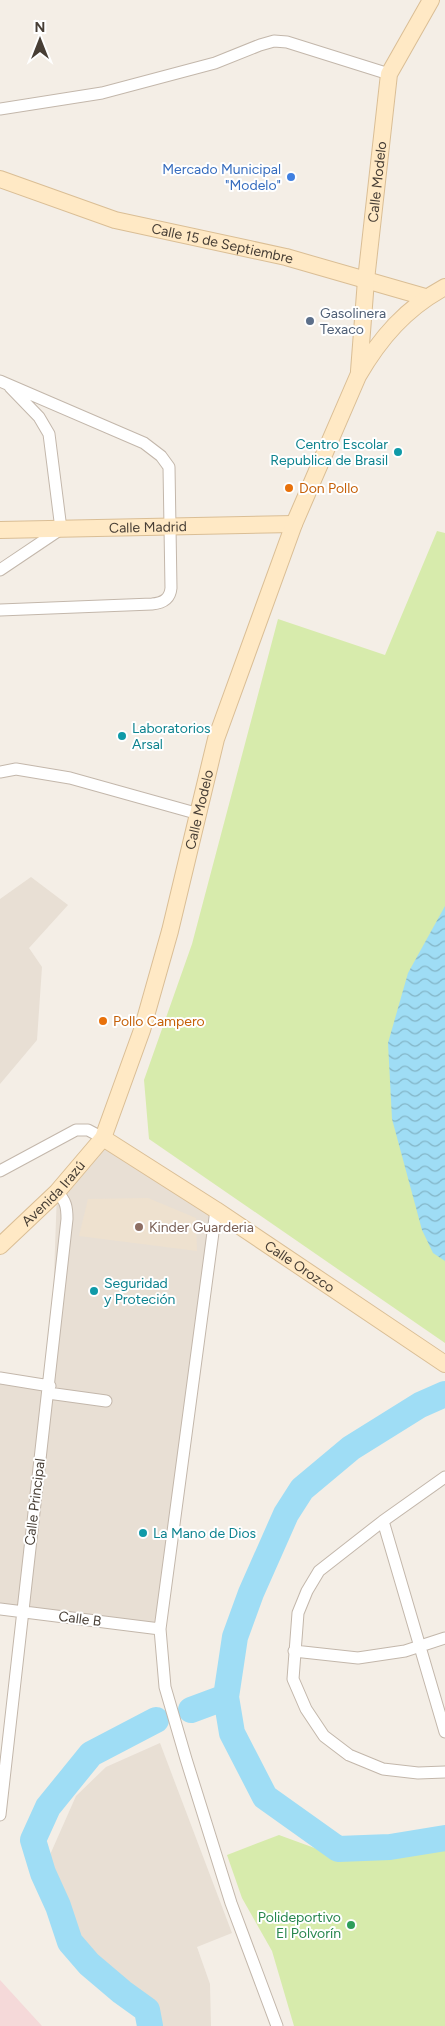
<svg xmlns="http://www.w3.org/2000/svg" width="445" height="2026" viewBox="0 0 445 2026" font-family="Figtree,sans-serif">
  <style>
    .residential { fill: #e8dfd4 }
    .education { fill: #eee1cf }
    .medical { fill: #f5d9d9 }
    .park { fill: #d7ebac }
    .water { fill: url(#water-waves) }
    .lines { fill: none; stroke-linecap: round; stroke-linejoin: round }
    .river { stroke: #9fddf5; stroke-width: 26 }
    .street-casing { stroke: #c3b7ab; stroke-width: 13 }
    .secondary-casing { stroke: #dabe95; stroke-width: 18 }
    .street { stroke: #fff; stroke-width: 11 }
    .secondary { stroke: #ffe9c5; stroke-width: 16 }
    .shop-dot { fill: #3f7fe0; stroke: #fff; stroke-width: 2 }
    .service-dot { fill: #5c6f8a; stroke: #fff; stroke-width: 2 }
    .culture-dot { fill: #0f9aa8; stroke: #fff; stroke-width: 2 }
    .food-dot { fill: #e8710a; stroke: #fff; stroke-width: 2 }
    .education-dot { fill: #8d6e63; stroke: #fff; stroke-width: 2 }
    .leisure-dot { fill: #2e9e5b; stroke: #fff; stroke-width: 2 }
    .labels { text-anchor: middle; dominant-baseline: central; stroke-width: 4; stroke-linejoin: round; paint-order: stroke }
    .shop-label { font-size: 14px; fill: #366cbe; stroke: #fff; text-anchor: end }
    .street-label { font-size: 14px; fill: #473e35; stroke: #fff }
    .service-label { font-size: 14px; fill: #4e5e75; stroke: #fff; text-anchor: start }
    .culture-label { font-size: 14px; fill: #0d838f; stroke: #fff; text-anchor: start }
    .food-label { font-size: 14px; fill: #c56008; stroke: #fff; text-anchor: start }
    .education-label { font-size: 14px; fill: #785e54; stroke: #fff; text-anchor: start }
    .leisure-label { font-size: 14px; fill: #27864d; stroke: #fff; text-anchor: end }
  </style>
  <defs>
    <pattern id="water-waves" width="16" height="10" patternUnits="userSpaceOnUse" patternTransform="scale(1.25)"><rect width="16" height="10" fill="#9fddf5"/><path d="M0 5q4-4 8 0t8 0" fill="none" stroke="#83b5c7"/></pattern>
  </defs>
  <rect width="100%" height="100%" fill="#f4eee6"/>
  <path class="residential" d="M 31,877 L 68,905 L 29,948 L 42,967 L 37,1040 L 0,1084 L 0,899 Z
    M 103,1138 L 216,1210 L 160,1629 L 0,1604 L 0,1378 L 50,1386 L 57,1192 Z
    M 160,1743 L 232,1933 L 197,1947 L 210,1984 L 211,2026 L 159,2026 L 159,2012 L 84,1947 L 49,1857 L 76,1796 L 106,1767 Z"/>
  <path class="education" d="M 148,1198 L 196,1218 L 197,1251 L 79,1236 L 88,1199 Z"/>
  <path class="medical" d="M 0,1980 L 42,2026 L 0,2026 Z"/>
  <path class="park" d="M 437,531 L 445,533 L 445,1343 L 149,1139 L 144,1080 L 192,944 L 278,619 L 385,655 Z
    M 279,1835 L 331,1854 L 407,1852 L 445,1845 L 445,2026 L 294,2026 L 272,1951 L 242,1898 L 227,1855 Z"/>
  <path class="water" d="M 445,906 L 445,1261 L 433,1253 L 422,1230 L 392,1119 L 388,1043 L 408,973 Z"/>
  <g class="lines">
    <path class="river" d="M 445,1394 L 420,1405 L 351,1448 L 302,1489 L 286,1514 L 251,1593 L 235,1637 L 226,1697 L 232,1733 L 265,1797 L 338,1849 L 390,1847 L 445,1838
      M 191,1710 L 226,1697
      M 150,2026 L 147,2010 L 122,1992 L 89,1964 L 70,1942 L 58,1906 L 43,1873 L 33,1840 L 48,1807 L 91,1754 L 156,1720"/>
    <defs>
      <path id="street" d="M 0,109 L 102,93 L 215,63 L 260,45 L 274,41 L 287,42 L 389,74
        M 0,381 L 144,443 L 161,456 L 169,467 L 171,588 C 170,599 163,603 152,604 L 0,610
        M 0,570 L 61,529 L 49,434 L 39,417 L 10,387
        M 0,772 L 16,769 L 70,778 L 199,814
        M 0,1171 L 76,1130 L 88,1130 L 103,1138
        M 216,1210 L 160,1629 L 165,1687 L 186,1759 L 231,1903 L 277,2026
        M 0,1378 L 50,1386
        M 48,1393 L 106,1401
        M 445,1477 L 383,1521 L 319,1571 L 307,1591 L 298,1613 L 293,1679 L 306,1709 L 324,1736 L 349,1755 L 383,1769 L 418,1773 L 445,1772
        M 383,1521 L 445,1732
        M 0,1609 L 160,1629
        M 294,1651 L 358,1658 L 405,1651 L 445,1638
        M 0,1815 L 67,1219 C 67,1207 66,1201 57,1192"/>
      <g id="secondary">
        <path id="s1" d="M 0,179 L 115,220 L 286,257 L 425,297"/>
        <path id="s2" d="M 359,371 L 366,280 L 389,74 L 431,0"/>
        <path id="s3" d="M 0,530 L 294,524"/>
        <path id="s4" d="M 103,1138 L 216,1210 L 445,1364"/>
        <path id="s5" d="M 0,1246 L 57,1192 L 103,1138 L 142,1030 L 170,931 L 216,739 L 294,524 L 358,376 C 380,338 406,308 445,287"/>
      </g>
    </defs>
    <use href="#street" class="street-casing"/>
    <use href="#secondary" class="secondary-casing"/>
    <use href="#street" class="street"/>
    <use href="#secondary" class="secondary"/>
  </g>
  <circle class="shop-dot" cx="291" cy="177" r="5"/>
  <circle class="service-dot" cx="310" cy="321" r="5"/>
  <g class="culture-dot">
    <circle cx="398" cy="452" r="5"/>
    <circle cx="122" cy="736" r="5"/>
    <circle cx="94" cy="1291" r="5"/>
    <circle cx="143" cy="1533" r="5"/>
  </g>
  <g class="food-dot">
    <circle cx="289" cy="488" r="5"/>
    <circle cx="103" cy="1021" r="5"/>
  </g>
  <circle class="education-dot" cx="139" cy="1227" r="5"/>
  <circle class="leisure-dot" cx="351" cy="1925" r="5"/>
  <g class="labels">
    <g class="shop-label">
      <text x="281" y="169">Mercado Municipal<tspan x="281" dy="16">"Modelo"</tspan></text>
    </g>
    <g class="street-label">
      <text stroke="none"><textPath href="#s2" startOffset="190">Calle Modelo</textPath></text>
      <text stroke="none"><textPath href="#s1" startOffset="232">Calle 15 de Septiembre</textPath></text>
      <text stroke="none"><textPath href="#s3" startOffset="148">Calle Madrid</textPath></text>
      <text stroke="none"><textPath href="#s5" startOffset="492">Calle Modelo</textPath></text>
      <text stroke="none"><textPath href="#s5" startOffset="75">Avenida Irazú</textPath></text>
      <text stroke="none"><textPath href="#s4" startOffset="235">Calle Orozco</textPath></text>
      <text transform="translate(35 1502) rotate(-83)">Calle Principal</text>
      <text transform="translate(80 1619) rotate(7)">Calle B</text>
    </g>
    <g class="service-label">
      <text x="320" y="313">Gasolinera<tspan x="320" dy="16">Texaco</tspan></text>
    </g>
    <g class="culture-label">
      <text x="388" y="444" text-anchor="end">Centro Escolar<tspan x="388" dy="16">Republica de Brasil</tspan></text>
      <text x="132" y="728">Laboratorios<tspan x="132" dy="16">Arsal</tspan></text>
      <text x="104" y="1283">Seguridad<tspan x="104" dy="16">y Proteción</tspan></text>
      <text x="153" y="1533">La Mano de Dios</text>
    </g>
    <g class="food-label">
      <text x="299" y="488">Don Pollo</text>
      <text x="113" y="1021">Pollo Campero</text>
    </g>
    <g class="education-label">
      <text x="149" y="1227">Kinder Guarderia</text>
    </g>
    <g class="leisure-label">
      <text x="341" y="1917">Polideportivo<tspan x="341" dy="16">El Polvorín</tspan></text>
    </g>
  </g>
  <g transform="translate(40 40)" stroke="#ffffff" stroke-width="4" paint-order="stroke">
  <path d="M0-4L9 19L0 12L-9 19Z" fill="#473e35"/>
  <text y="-8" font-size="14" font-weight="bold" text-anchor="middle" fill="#473e35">N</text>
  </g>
</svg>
